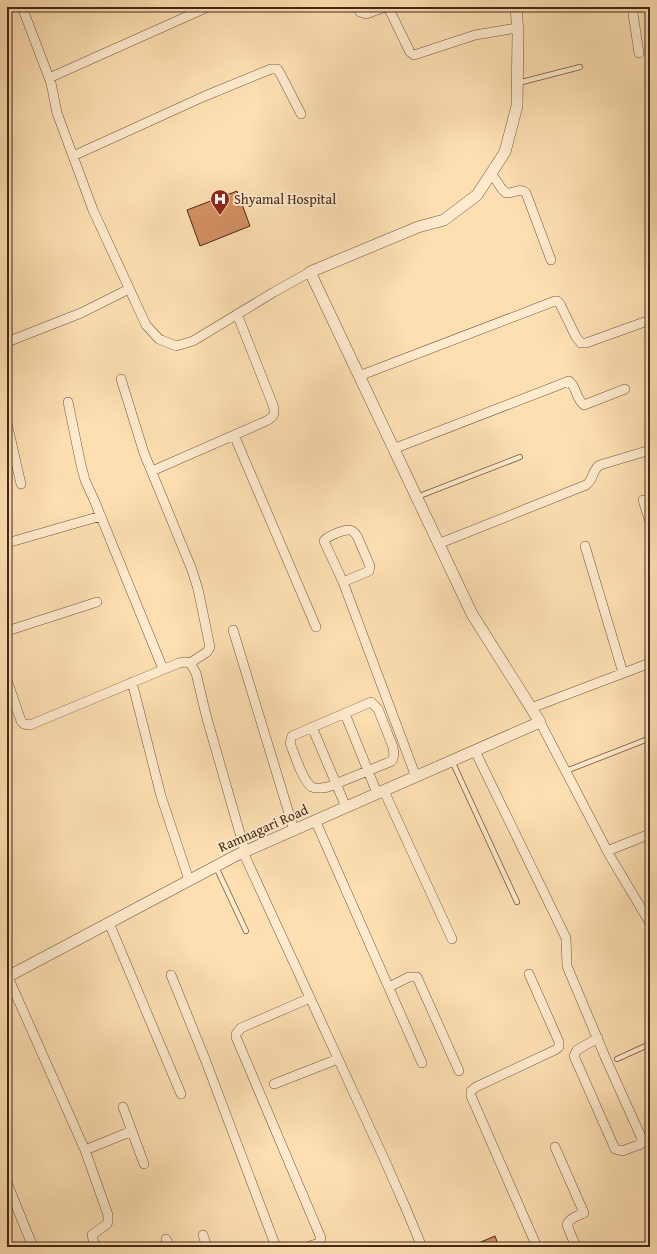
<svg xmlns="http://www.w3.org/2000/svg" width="657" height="1254" viewBox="0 0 657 1254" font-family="'Gentium Book Plus',serif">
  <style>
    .building { fill: #d49063; stroke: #452716 }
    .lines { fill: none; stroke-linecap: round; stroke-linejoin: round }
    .service-casing { stroke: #73553d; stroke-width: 6 }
    .minor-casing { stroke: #73553d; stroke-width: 10 }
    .tertiary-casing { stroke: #73553d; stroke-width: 12 }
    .service { stroke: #feeacd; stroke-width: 4.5 }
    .minor { stroke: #feeacd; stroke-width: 9 }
    .tertiary { stroke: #feeacd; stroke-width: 11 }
    .labels { text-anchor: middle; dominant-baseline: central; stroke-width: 4; stroke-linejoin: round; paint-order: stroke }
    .poi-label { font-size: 14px; fill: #452716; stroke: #feeacd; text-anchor: start }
    .street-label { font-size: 14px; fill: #452716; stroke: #feeacd }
  </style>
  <rect width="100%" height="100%" fill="#fddfb2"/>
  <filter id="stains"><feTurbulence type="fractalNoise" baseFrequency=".005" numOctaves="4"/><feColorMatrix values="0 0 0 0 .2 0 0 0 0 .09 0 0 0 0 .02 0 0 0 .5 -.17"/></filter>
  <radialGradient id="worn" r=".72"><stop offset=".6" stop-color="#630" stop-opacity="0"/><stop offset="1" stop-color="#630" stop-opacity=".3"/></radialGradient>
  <path class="building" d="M 237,191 L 250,226 L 200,246 L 187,210 Z
    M 495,1236 L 499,1247 L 469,1247 Z"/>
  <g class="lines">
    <defs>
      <path id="service" d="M 518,83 L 580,67
        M 417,497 L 520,457
        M 452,761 L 517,902
        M 566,771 L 648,739
        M 216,867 L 246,931
        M 617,1059 L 650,1044"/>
      <path id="minor" d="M 22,7 L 51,83 L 57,113 L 93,210 L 146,325 L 159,339 L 176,346 L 193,341 L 274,292 L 310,272
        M 357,7 L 360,12 L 366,14 L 385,7 L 389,9 L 410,52 L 414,55 L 475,35 L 517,28
        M 632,7 L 639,53
        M 49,78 L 208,7
        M 73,156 L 205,96 L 271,69 L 277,69 L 280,73 L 301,114
        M 491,173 L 502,189 L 506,193 C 513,194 520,187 526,193 L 551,260
        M 7,342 L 81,313 L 129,289
        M 359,376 L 555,301 L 557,301 L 560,304 L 576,337 L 581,343 L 586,343 L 650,320
        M 121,379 L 144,453 L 192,570 L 198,589 L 210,647 L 207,652 L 190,663
        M 68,402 L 81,465 L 85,480 L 95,502 L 163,669
        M 7,423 L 21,484
        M 234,435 L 316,627
        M 393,449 L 569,381 C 577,387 575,398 584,405 L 625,389
        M 152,471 L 264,422 C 273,418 276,415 273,405 L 237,314
        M 643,500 L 650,522
        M 7,543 L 101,516
        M 438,544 L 586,485 C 594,480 592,469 600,465 L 650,450
        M 585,546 L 623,673
        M 343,582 L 369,571 L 370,566 L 357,536 C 355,533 353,530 349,530 C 343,530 327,536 324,541 L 343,582 L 416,777
        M 233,630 L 294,830
        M 7,631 L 97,602
        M 7,680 L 21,721 L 24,724 L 30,725 L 179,663 L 185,662 L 190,663 L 196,673 L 206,715 L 245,851
        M 132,682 L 161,796 L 189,880
        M 371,702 L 378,709 L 393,747 L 394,755 L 392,761 L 328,787 C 323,788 316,789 312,787 C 303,782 294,753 290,743 L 292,736 Z
        M 531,708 L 650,663
        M 345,714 L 377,793
        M 540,722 L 610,856 L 650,923
        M 312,727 L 346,807
        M 475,751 L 566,938 L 567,966 L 606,1059 L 642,1139 L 641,1144 L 622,1151 L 615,1149 L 574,1056 L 577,1050 L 598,1038
        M 384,791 L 452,939
        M 315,820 L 422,1063
        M 607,851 L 650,834
        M 243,852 L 386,1163 L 407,1211 L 422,1247
        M 109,923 L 181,1094
        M 529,974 L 559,1042 L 559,1047 L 555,1050 L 476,1087 L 471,1091 L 471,1096 L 537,1247
        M 171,975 L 205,1059 L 276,1247
        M 8,977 L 85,1150 L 108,1215 L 108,1222 L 107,1224 L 92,1235 L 95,1247
        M 389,987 L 409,977 L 417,977 L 459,1071
        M 274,1084 L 338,1059
        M 123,1107 L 144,1164
        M 555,1147 L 584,1213 C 577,1216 569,1218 567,1225 L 576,1247
        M 85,1150 L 132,1131
        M 7,1183 L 33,1247
        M 203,1235 L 207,1247
        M 166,1239 L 170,1247
        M 307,1247 L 319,1243 L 321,1238 L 236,1037 L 236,1034 L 241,1028 L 310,998"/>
      <path id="tertiary" d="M 7,977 L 237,855 L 540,722 L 472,614 L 310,272 L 418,227 L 444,220 L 477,195 L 505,152 L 517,106 L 518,34 L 516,7"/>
    </defs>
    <use href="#service" class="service-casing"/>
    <use href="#minor" class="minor-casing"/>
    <use href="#tertiary" class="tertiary-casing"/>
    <use href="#service" class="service"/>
    <use href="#minor" class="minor"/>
    <use href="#tertiary" class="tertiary"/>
  </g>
  <defs>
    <symbol id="hospital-pin" viewBox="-11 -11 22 30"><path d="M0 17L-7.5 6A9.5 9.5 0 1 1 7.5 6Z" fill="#8f2418" stroke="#feeacd"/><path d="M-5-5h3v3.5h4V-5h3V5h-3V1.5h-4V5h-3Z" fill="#fff"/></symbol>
  </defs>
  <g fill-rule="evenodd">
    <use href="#hospital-pin" x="209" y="188" width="22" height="30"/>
  </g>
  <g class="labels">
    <g class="poi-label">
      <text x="234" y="199">Shyamal Hospital</text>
    </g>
    <g class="street-label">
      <text transform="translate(263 828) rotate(-24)">Ramnagari Road</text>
    </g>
  </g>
  <rect width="657" height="1254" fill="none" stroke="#fddfb2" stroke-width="24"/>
  <rect x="8" y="8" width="641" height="1238" fill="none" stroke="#452716" stroke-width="2"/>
  <rect x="12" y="12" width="633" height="1230" fill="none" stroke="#452716"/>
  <rect width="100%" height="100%" filter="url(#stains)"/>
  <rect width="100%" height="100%" fill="url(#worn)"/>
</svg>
